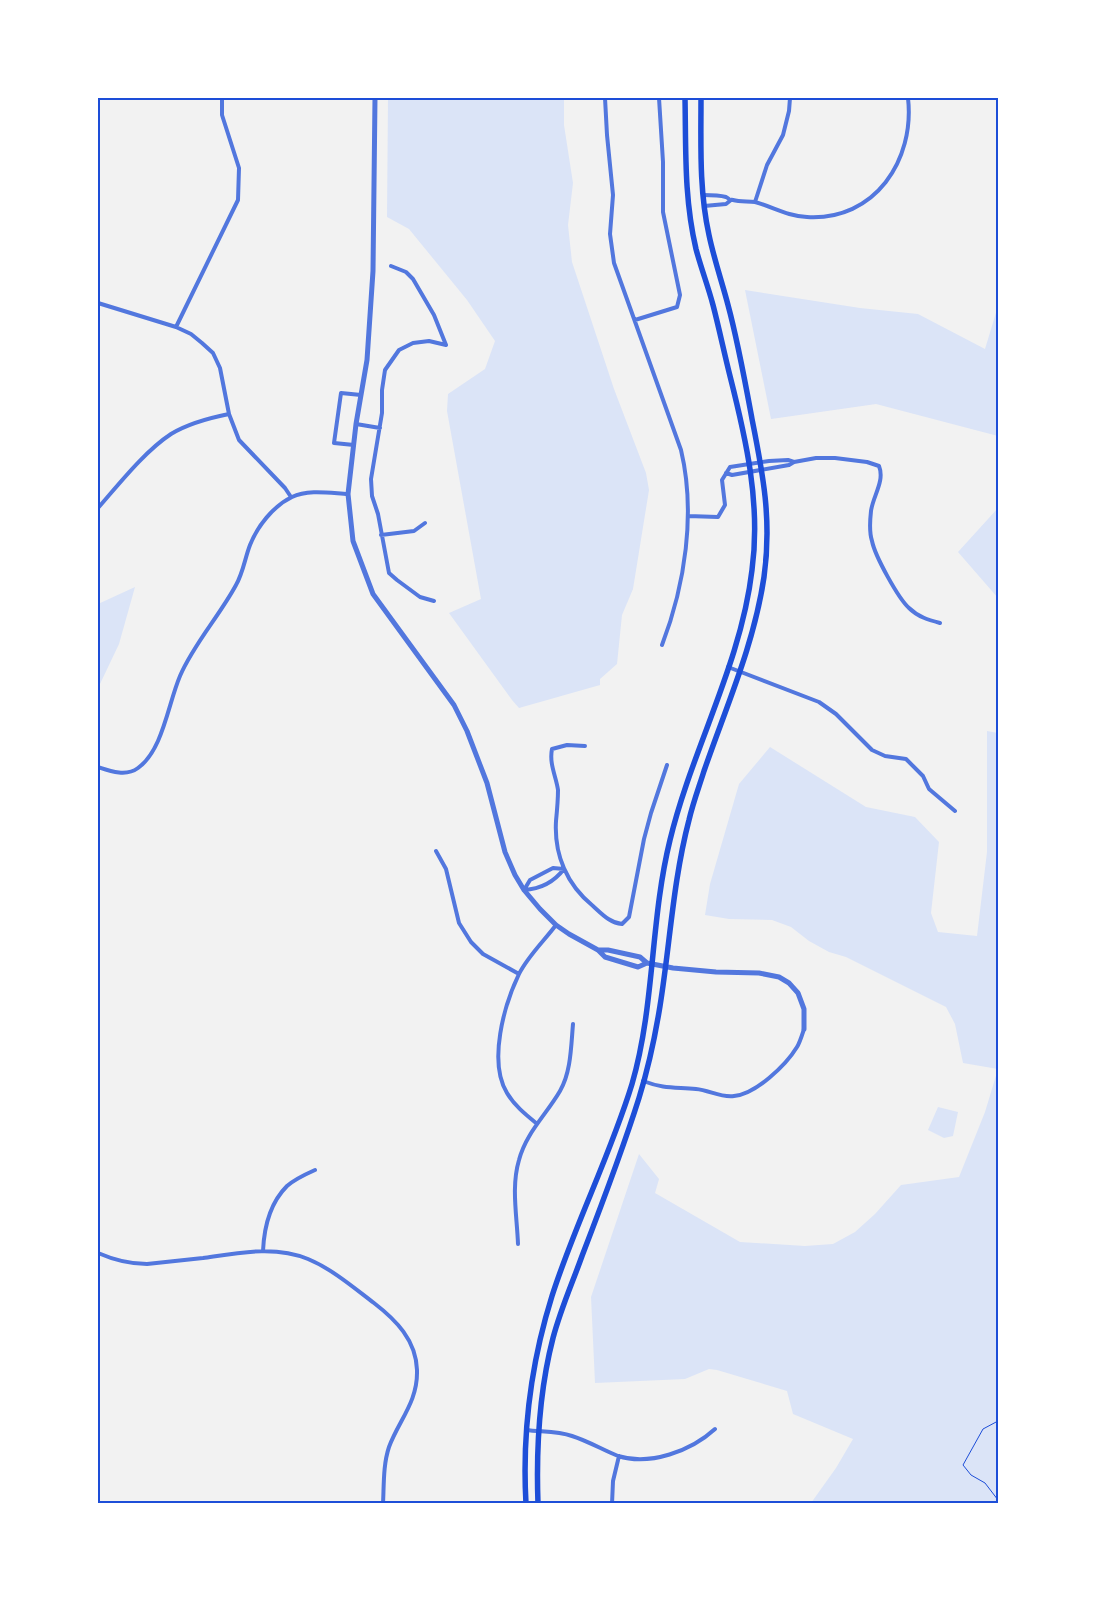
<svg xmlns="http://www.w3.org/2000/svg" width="1096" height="1601" viewBox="0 0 1096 1601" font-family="'Noto Sans',sans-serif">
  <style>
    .green { fill: #dbe4f7 }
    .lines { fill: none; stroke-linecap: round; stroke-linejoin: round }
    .path { stroke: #1d4ed8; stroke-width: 1 }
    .minor { stroke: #5277de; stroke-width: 4 }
    .tertiary { stroke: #5277de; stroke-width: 5 }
    .secondary { stroke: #1d4ed8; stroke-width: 5.5 }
    .neatline { fill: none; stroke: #1d4ed8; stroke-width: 2 }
  </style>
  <rect width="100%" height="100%" fill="#f2f2f2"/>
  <path class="green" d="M 388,98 L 564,98 L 564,125 L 573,183 L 568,225 L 572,262 L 614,389 L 646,473 L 649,490 L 633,589 L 622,615 L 617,664 L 600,679 L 600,685 L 519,708 L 512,700 L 449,613 L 481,599 L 447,411 L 448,394 L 485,369 L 495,341 L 467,300 L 409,229 L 387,217 Z
    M 745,290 L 860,308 L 918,314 L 985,349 L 998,306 L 998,436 L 876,404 L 771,419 Z
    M 998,508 L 998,598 L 958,552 Z
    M 135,587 L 119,644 L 100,684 L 98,707 L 98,604 Z
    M 987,731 L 998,733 L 998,1503 L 811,1503 L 836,1468 L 853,1439 L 793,1414 L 787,1391 L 717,1370 L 709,1369 L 685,1379 L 595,1383 L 591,1297 L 639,1154 L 659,1179 L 655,1193 L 740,1242 L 805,1246 L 833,1244 L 855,1232 L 875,1214 L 901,1185 L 959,1177 L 985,1112 L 998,1069 L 963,1063 L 955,1024 L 946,1007 L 846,957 L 829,952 L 809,941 L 791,927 L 772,920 L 729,919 L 705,915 L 710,884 L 739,784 L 770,747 L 866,807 L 915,817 L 939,842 L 931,913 L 938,932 L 977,936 L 987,852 Z
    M 938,1107 L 958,1112 L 953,1136 L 944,1138 L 928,1130 Z"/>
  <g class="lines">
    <path class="path" d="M 998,1421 L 983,1429 L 963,1465 L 971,1475 L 985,1483 L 998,1500"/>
    <path class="minor" d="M 605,98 L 607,135 L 613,195 L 610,234 L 614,263 L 681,450 C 696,513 685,585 662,645
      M 703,195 C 710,195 719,195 726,197 C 732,200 726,199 733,200 C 740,202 748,201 755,202 C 774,207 786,216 807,217 C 875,221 915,160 908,98
      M 755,202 L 767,165 L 783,135 L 789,111 L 790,98
      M 704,206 L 726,204 L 731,200
      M 391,266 L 406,272 L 413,279 L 434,315 L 446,345
      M 98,303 L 176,327 L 191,334 L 202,343 L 213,353 L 220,368 L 229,414 L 239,440 L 285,488 L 291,497
      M 635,320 L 677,307 L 680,295 L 663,212 L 663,162 L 659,98
      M 176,327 L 238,200 L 239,168 L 222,115 L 222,98
      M 356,424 L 380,428
      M 354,445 L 334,443 L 341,393 L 361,395
      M 726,473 L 732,475 L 789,465 L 794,462
      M 98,508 C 119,484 145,451 171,434 C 189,423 209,418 229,414
      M 688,516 L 718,517 L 725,505 L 722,480 L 730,467 L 769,461 L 788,460 L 794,462 L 816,458 L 835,458 L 867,462 L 879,466 C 885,481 873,496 871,511 C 870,520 869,532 872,541 C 875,556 898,598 909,608 C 918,617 929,620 940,623
      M 381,535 L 414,531 L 425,523
      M 434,601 L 420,597 L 397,580 L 389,573 L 378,514 L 372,496 L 371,479 L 382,413 L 382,390 L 385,370 L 399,350 L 413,343 L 429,341 L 446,345
      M 728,667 L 819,702 L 836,714 L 872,750 L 885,756 L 906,759 L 923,776 L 929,789 L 955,811
      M 585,746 L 567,745 L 552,749 C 549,764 556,776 558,790 C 558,801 557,811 556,821 C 554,855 567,885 593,906 C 602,914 610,923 622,924 L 629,917 L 644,839 L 651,813 L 667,765
      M 98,767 C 110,771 126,777 138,768 C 163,750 168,704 180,676 C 193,645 220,615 236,585 C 243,573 245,558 250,545 C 257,527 273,506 292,497 C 308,489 330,493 348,494
      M 436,851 L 446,869 L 459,923 L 471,942 L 483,954 L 519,974
      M 553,868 L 564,869 C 554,882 541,889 524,890 L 530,880 Z
      M 643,1081 C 664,1089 675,1087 696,1089 C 709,1090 721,1098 734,1096 C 756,1094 786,1065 797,1047 C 800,1042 802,1035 804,1029
      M 536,1123 C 525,1114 514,1105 507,1093 C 488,1062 504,1005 519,974 C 528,956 544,941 556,925
      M 518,1244 C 517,1216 511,1187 519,1160 C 526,1133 546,1115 560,1091 C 571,1072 571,1047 573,1024
      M 263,1251 C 264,1228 270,1203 287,1186 C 295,1179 306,1174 315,1170
      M 98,1253 C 114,1260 129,1264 147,1264 C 166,1262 185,1260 203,1258 C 237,1253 275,1245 308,1259 C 332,1269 353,1287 374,1303 C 396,1320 416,1340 417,1370 C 418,1402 399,1420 389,1447 C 383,1465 384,1485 383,1504
      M 526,1430 C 541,1432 557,1431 572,1436 C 588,1441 603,1450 618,1456 C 650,1466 691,1451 715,1429
      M 612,1504 L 613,1481 L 619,1456"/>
    <path class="tertiary" d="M 375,98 L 373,271 L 367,360 L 356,424 L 348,494 L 353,541 L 373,594 L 454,705 L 467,731 L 487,783 L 505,852 L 515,875 L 524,890 L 540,909 L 556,925 L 569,934 L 598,950 L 605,957 L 638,967 L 647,963
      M 598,950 L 608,950 L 640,957 L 647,963 L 673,968 L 716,972 L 759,973 L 779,977 L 789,983 L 798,993 L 804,1009 L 804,1029"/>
    <path class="secondary" d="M 526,1504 C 522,1433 531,1363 552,1296 C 575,1224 610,1156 632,1084 C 655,1005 650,921 670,840 C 692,749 741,664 752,570 C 761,504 746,439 730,376 C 724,352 719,328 713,305 C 708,286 701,268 696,249 C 684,198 686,150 685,98
      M 538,1504 C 536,1448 539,1392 553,1338 C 561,1308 572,1284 582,1256 C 602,1204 622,1152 639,1098 C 648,1069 655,1037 660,1006 C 670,944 673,881 689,820 C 693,803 699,787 704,771 C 726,707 754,645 764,577 C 772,520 763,474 752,419 C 745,381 738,342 728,305 C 722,282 714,259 709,235 C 699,190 701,144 701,98"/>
  </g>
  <rect width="1096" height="1601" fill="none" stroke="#ffffff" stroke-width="198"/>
  <rect x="99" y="99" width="898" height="1403" class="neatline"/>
</svg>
